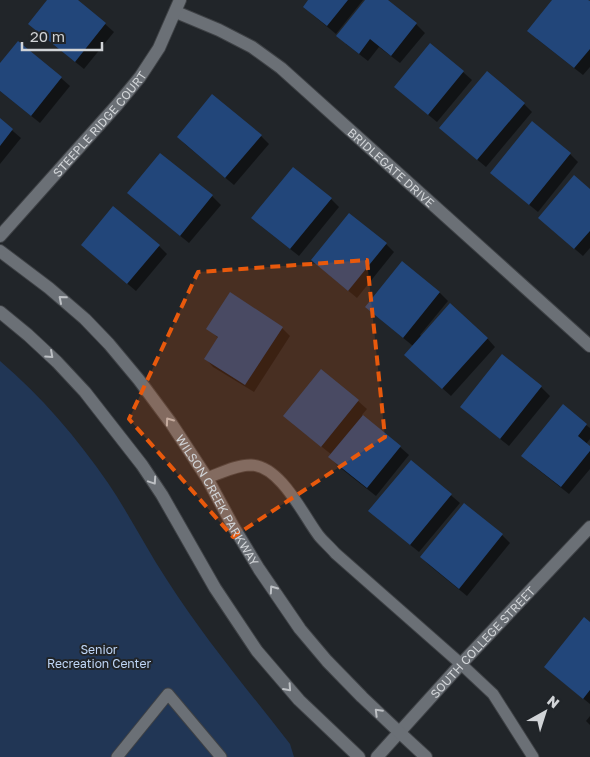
<svg xmlns="http://www.w3.org/2000/svg" width="590" height="757" viewBox="0 0 590 757" font-family="'Golos Text',sans-serif">
  <style>
    .green { fill: #213655 }
    .shadow { fill: #0007 }
    .building { fill: #22467a }
    .lines { fill: none; stroke-linecap: round; stroke-linejoin: round }
    .lane-casing { stroke: #3e4145; stroke-width: 13 }
    .street-casing { stroke: #3e4145; stroke-width: 14 }
    .secondary-casing { stroke: #3e4145; stroke-width: 14 }
    .lane { stroke: #6b7076; stroke-width: 11 }
    .street { stroke: #6b7076; stroke-width: 12 }
    .secondary { stroke: #6b7076; stroke-width: 12 }
    .oneway { stroke: #bdc0c4 }
    .marked { fill: #e8590c; fill-opacity: 0.2; stroke: #e8590c; stroke-width: 4; stroke-dasharray: 10 6; stroke-linejoin: round }
    .labels { text-anchor: middle; dominant-baseline: central; stroke-width: 4; stroke-linejoin: round; paint-order: stroke }
    .street-label { font-size: 12px; fill: #d1d4d7; stroke: #212529 }
    .park-label { font-size: 12px; fill: #c0d7f7; stroke: #212529 }
  </style>
  <rect width="100%" height="100%" fill="#212529"/>
  <path class="green" d="M 0,361 C 41,396 77,438 108,483 C 129,514 146,548 167,580 C 204,638 248,690 290,744 L 294,757 L 0,757 Z"/>
  <path class="shadow" d="M 49,0 L 76,0 L 105,24 L 114,32 L 84,69 L 38,32 Z
    M 310,0 L 363,0 L 336,34 L 313,15 L 305,7 Z
    M 367,0 L 386,0 L 416,24 L 425,33 L 400,63 L 379,47 L 368,61 L 346,44 Z
    M 554,0 L 586,0 L 590,3 L 590,67 L 583,75 L 537,39 Z
    M 18,43 L 61,78 L 70,86 L 40,123 L 0,91 L 0,65 Z
    M 463,72 L 472,80 L 437,122 L 404,95 L 396,87 Z
    M 524,104 L 532,112 L 486,167 L 449,136 Z
    M 0,120 L 21,138 L 0,164 Z
    M 532,123 L 570,154 L 578,162 L 538,212 L 500,181 L 491,173 Z
    M 261,136 L 269,144 L 234,185 L 186,145 L 178,137 Z
    M 160,154 L 212,196 L 221,205 L 189,243 L 137,201 Z
    M 590,191 L 590,248 L 583,256 L 548,226 Z
    M 331,199 L 339,207 L 299,256 L 261,226 Z
    M 386,244 L 394,252 L 357,298 L 321,268 L 312,260 Z
    M 159,246 L 167,254 L 136,291 L 91,253 Z
    M 402,263 L 440,293 L 448,301 L 420,335 L 422,337 L 487,338 L 495,347 L 451,396 L 414,363 L 413,346 L 375,315 L 367,307 Z
    M 208,328 L 282,328 L 290,336 L 254,392 L 213,367 L 205,358 L 218,338 Z
    M 503,356 L 541,387 L 550,396 L 509,446 L 470,415 L 461,407 Z
    M 358,401 L 367,409 L 362,415 L 400,447 L 409,455 L 376,496 L 338,466 L 330,457 L 332,455 L 293,424 Z
    M 586,425 L 590,428 L 590,439 L 586,444 L 590,447 L 590,469 L 569,494 L 531,464 Z
    M 411,461 L 460,503 L 419,552 L 378,519 Z
    M 502,535 L 510,543 L 467,596 L 429,565 L 421,557 Z
    M 590,623 L 590,704 L 554,675 L 546,667 Z
    M 590,716 L 590,725 L 586,721 Z"/>
  <path class="building" d="M 47,0 L 78,0 L 106,23 L 75,62 L 28,24 Z
    M 308,0 L 348,0 L 327,26 L 303,7 Z
    M 365,0 L 388,0 L 417,23 L 391,56 L 370,39 L 359,54 L 336,36 Z
    M 552,0 L 588,0 L 590,1 L 590,49 L 574,68 L 527,31 Z
    M 18,41 L 62,77 L 31,116 L 0,91 L 0,63 Z
    M 430,43 L 464,71 L 428,115 L 394,87 Z
    M 487,71 L 525,103 L 477,160 L 439,128 Z
    M 212,94 L 262,135 L 225,178 L 177,137 Z
    M 0,118 L 13,129 L 0,146 Z
    M 532,121 L 571,153 L 529,205 L 490,173 Z
    M 160,153 L 213,195 L 180,236 L 127,193 Z
    M 293,167 L 332,198 L 290,249 L 251,218 Z
    M 574,175 L 590,189 L 590,231 L 574,249 L 538,218 Z
    M 113,206 L 160,245 L 127,284 L 81,245 Z
    M 349,213 L 387,243 L 348,291 L 311,260 Z
    M 402,261 L 440,292 L 403,338 L 365,307 Z
    M 230,292 L 283,327 L 245,385 L 204,359 L 218,337 L 206,329 Z
    M 450,303 L 488,338 L 442,389 L 404,355 Z
    M 502,354 L 542,386 L 500,439 L 460,407 Z
    M 321,369 L 359,400 L 321,447 L 283,416 Z
    M 563,404 L 587,424 L 578,436 L 590,446 L 590,451 L 561,487 L 521,456 Z
    M 363,415 L 401,446 L 367,488 L 328,457 Z
    M 411,460 L 452,494 L 410,545 L 368,511 Z
    M 464,503 L 503,534 L 459,589 L 420,557 Z
    M 584,617 L 590,622 L 590,690 L 583,699 L 544,667 Z"/>
  <g class="lines">
    <defs>
      <path id="lane" d="M 207,478 C 221,473 236,465 251,465 C 281,466 303,515 319,536 C 324,542 330,547 335,553 L 461,664 L 493,694 L 533,757
        M 117,757 L 168,694 L 221,757"/>
      <g id="street">
        <path id="s1" d="M 176,12 L 219,30 L 252,47 L 281,68 L 590,346"/>
        <path id="s2" d="M 0,236 L 117,105 L 140,77 L 159,48 L 180,0"/>
        <path id="s3" d="M 377,757 L 461,664 L 590,527"/>
      </g>
      <g id="secondary">
        <path id="s4" d="M 0,251 L 49,288 L 85,319 L 109,344 L 139,380 L 171,423 L 207,478 L 233,526 L 259,569 L 300,629 L 327,661 L 362,697 L 399,732 L 426,757"/>
        <path d="M 0,312 L 28,335 L 57,362 L 85,392 L 142,465 L 162,495 L 215,588 L 257,651 L 299,700 L 359,757"/>
      </g>
    </defs>
    <use href="#lane" class="lane-casing"/>
    <use href="#street" class="street-casing"/>
    <use href="#secondary" class="secondary-casing"/>
    <use href="#lane" class="lane"/>
    <use href="#street" class="street"/>
    <use href="#secondary" class="secondary"/>
  </g>
  <defs><path id="oneway-chevron" d="M-2-3.5L2.5 0L-2 3.5" fill="none" stroke-width="1.6" stroke-linecap="round" stroke-linejoin="round" transform="scale(1.25)"/></defs>
  <g class="oneway">
    <use href="#oneway-chevron" transform="translate(62 299) rotate(-139)"/>
    <use href="#oneway-chevron" transform="translate(50 355) rotate(42)"/>
    <use href="#oneway-chevron" transform="translate(169 421) rotate(-126)"/>
    <use href="#oneway-chevron" transform="translate(153 481) rotate(56)"/>
    <use href="#oneway-chevron" transform="translate(273 589) rotate(-125)"/>
    <use href="#oneway-chevron" transform="translate(288 688) rotate(48)"/>
    <use href="#oneway-chevron" transform="translate(378 712) rotate(-135)"/>
  </g>
  <path class="marked" d="M 367,260 L 385,437 L 233,537 L 129,419 L 198,272 Z"/>
  <g class="labels">
    <g class="street-label">
      <text stroke="none"><textPath href="#s2" startOffset="150">STEEPLE RIDGE COURT</textPath></text>
      <text stroke="none"><textPath href="#s1" startOffset="268">BRIDLEGATE DRIVE</textPath></text>
      <text stroke="none"><textPath href="#s4" startOffset="334">WILSON CREEK PARKWAY</textPath></text>
      <text stroke="none"><textPath href="#s3" startOffset="156">SOUTH COLLEGE STREET</textPath></text>
    </g>
    <g class="park-label">
      <text x="99" y="649">Senior<tspan x="99" dy="14">Recreation Center</tspan></text>
    </g>
  </g>
  <g transform="translate(545 712) rotate(39)" stroke="#212529" stroke-width="4" paint-order="stroke">
  <path d="M0-4L9 19L0 12L-9 19Z" fill="#d1d4d7"/>
  <text y="-8" font-size="14" font-weight="bold" text-anchor="middle" fill="#d1d4d7">N</text>
  </g>
  <path d="M22 42v8h80v-8" fill="none" stroke="#d1d4d7" stroke-width="2.5"/>
  <text x="30" y="42" font-size="15" fill="#d1d4d7" stroke="#212529" stroke-width="4" paint-order="stroke">20 m</text>
</svg>
